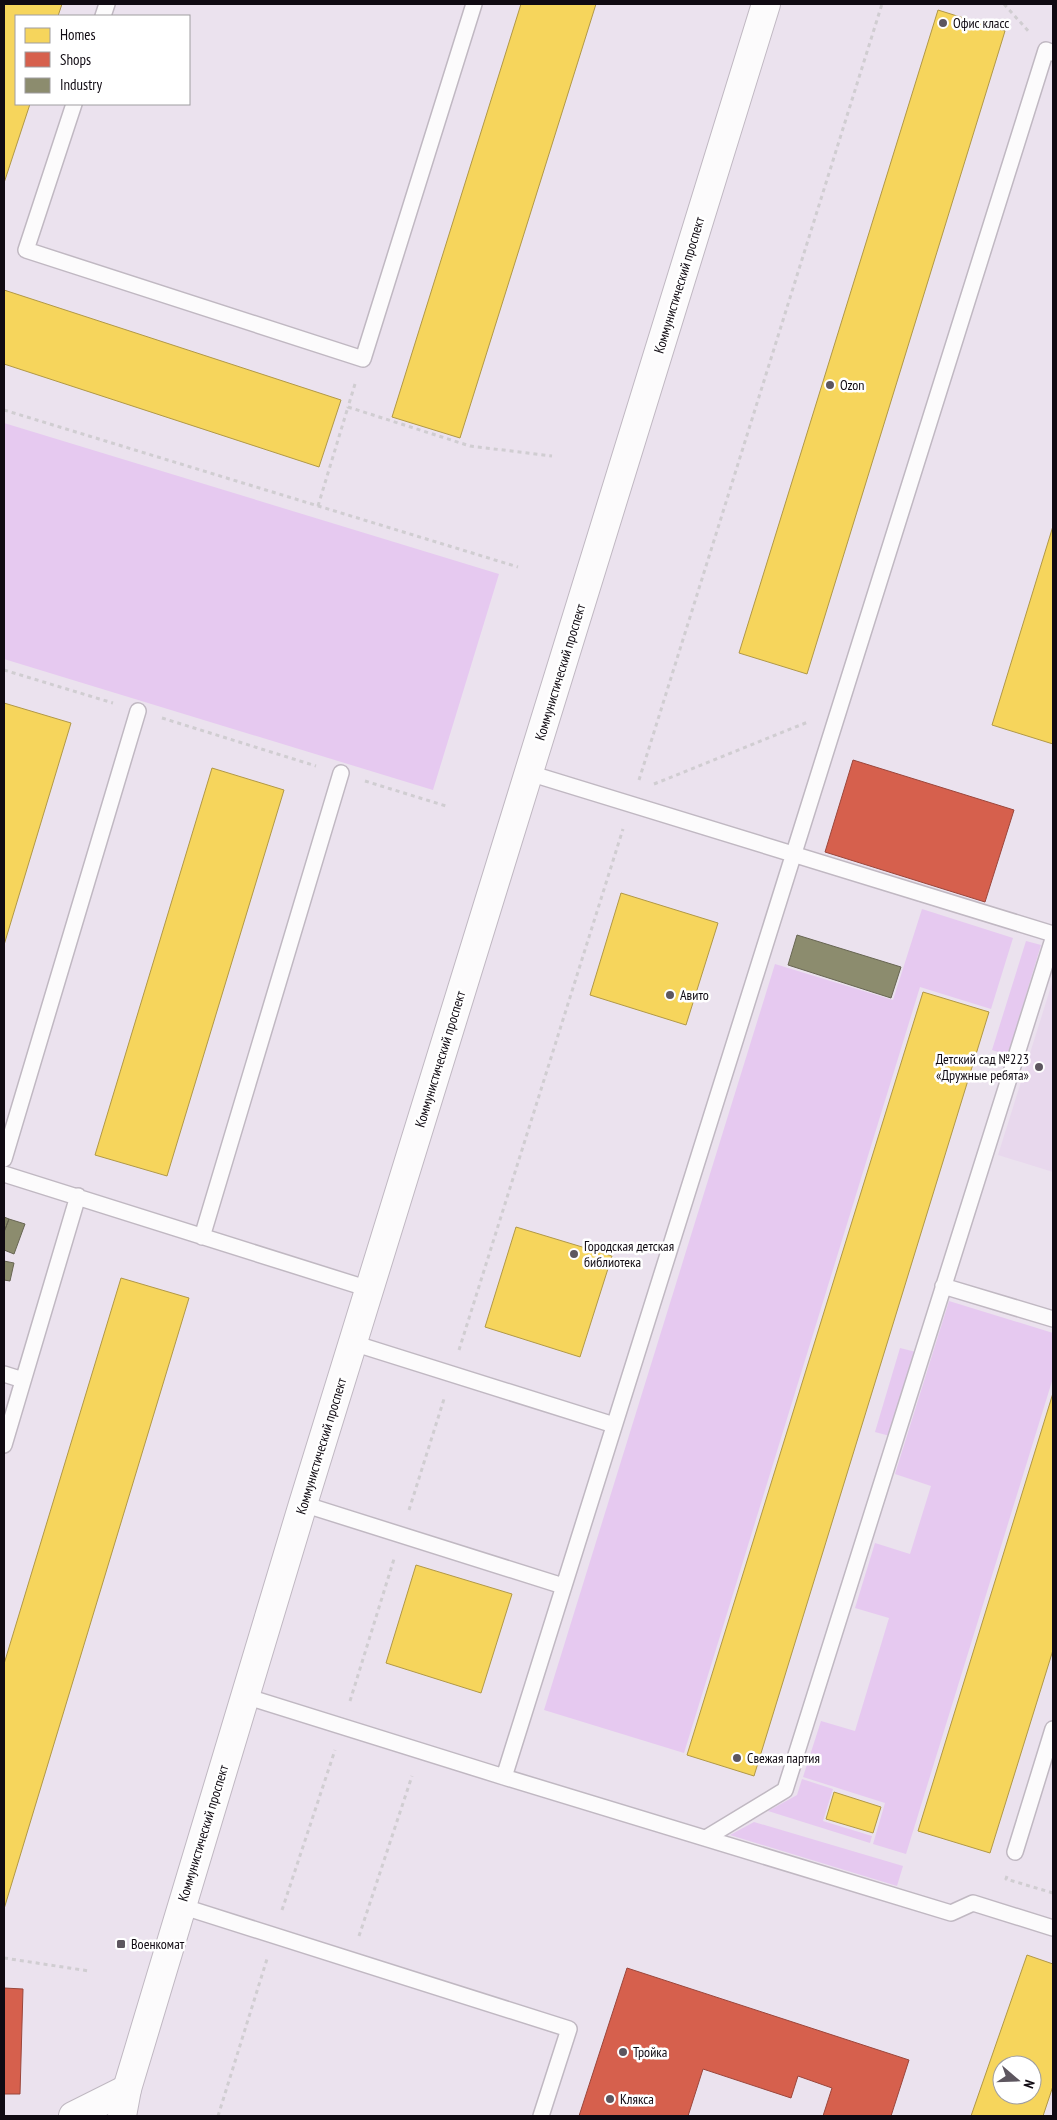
<svg xmlns="http://www.w3.org/2000/svg" width="1057" height="2120" viewBox="0 0 1057 2120" font-family="'PT Sans Narrow',sans-serif">
  <style>
    .built { fill: #e8d8ed }
    .green { fill: #e6c9f0 }
    .homes { fill: #f6d55c; stroke: #b19846; fill-rule: evenodd }
    .shops { fill: #d6604d; stroke: #9b463b }
    .industry { fill: #8c8c6e; stroke: #676552 }
    .lines { fill: none; stroke-linecap: round; stroke-linejoin: round }
    .service-casing { stroke: #c0b8c2; stroke-width: 18 }
    .tertiary-casing { stroke: #c0b8c2; stroke-width: 30 }
    .secondary-casing { stroke: #c0b8c2; stroke-width: 30 }
    .path { stroke: #d0cdd1; stroke-width: 3; stroke-dasharray: 4 4; stroke-linecap: butt }
    .service { stroke: #fcfbfc; stroke-width: 15 }
    .tertiary { stroke: #fcfbfc; stroke-width: 28 }
    .secondary { stroke: #fcfbfc; stroke-width: 28 }
    .poi-dot { fill: #5d565f; stroke: #fff; stroke-width: 2 }
    .labels { text-anchor: middle; dominant-baseline: central; stroke-width: 5; stroke-linejoin: round; paint-order: stroke }
    .poi-label { font-size: 14px; fill: #100a12; stroke: #fff; text-anchor: start }
    .street-label { font-size: 14px; fill: #100a12; stroke: #fff }
  </style>
  <rect width="100%" height="100%" fill="#ebe2ee"/>
  <path class="built" d="M 1053,980 L 1053,1172 L 998,1155 Z"/>
  <path class="green" d="M 4,423 L 499,574 L 433,790 L 4,659 Z
    M 922,909 L 1013,938 L 991,1009 L 920,987 L 684,1753 L 544,1710 L 775,964 L 893,1000 Z
    M 1026,941 L 1041,945 L 1008,1055 L 992,1050 Z
    M 949,1301 L 1053,1333 L 1053,1378 L 906,1854 L 873,1844 L 885,1803 L 803,1777 L 821,1721 L 855,1731 L 889,1618 L 855,1608 L 875,1543 L 910,1554 L 931,1486 L 895,1474 Z
    M 900,1348 L 916,1352 L 890,1436 L 875,1432 Z
    M 802,1779 L 833,1789 L 823,1821 L 872,1836 L 870,1843 L 768,1811 L 797,1795 Z
    M 754,1822 L 903,1866 L 897,1886 L 730,1835 Z"/>
  <path class="homes" d="M 4,4 L 62,4 L 58,16 L 16,16 L 16,104 L 30,104 L 4,183 Z
    M 521,4 L 596,4 L 460,438 L 392,417 Z
    M 938,10 L 1005,31 L 807,674 L 739,653 Z
    M 4,290 L 341,400 L 319,467 L 4,364 Z
    M 1053,526 L 1053,744 L 992,725 Z
    M 4,703 L 71,723 L 4,945 Z
    M 212,768 L 284,790 L 167,1176 L 95,1155 Z
    M 621,893 L 718,923 L 686,1025 L 590,995 Z
    M 923,992 L 989,1012 L 754,1776 L 687,1755 Z
    M 516,1227 L 612,1256 L 580,1357 L 485,1327 Z
    M 121,1278 L 189,1298 L 4,1909 L 4,1664 Z
    M 1053,1393 L 1053,1650 L 990,1853 L 918,1831 Z
    M 416,1565 L 512,1594 L 481,1693 L 386,1663 Z
    M 834,1792 L 881,1807 L 873,1833 L 826,1819 Z
    M 1027,1955 L 1053,1964 L 1053,2086 L 1043,2116 L 971,2116 ZM 1002,2065 L 1032,2065 L 1032,2095 L 1002,2095 Z"/>
  <path class="shops" d="M 853,760 L 1014,810 L 985,902 L 825,852 Z
    M 627,1968 L 909,2060 L 891,2116 L 823,2116 L 832,2088 L 798,2076 L 791,2098 L 703,2069 L 688,2116 L 579,2116 Z
    M 4,1988 L 23,1989 L 20,2094 L 4,2094 Z"/>
  <path class="industry" d="M 797,935 L 901,967 L 891,998 L 788,965 Z
    M 4,1217 L 9,1219 L 4,1232 Z
    M 9,1219 L 25,1224 L 14,1254 L 4,1250 L 4,1232 Z
    M 4,1261 L 14,1263 L 10,1281 L 4,1280 Z"/>
  <g class="lines">
    <defs>
      <path id="service" d="M 103,16 L 107,4
        M 74,104 L 26,250 L 363,359 L 474,4
        M 529,773 L 1053,934
        M 4,1159 L 138,711
        M 4,1174 L 369,1289
        M 202,1237 L 341,773
        M 943,1286 L 1053,1319
        M 353,1343 L 614,1425
        M 4,1374 L 23,1380
        M 4,1445 L 78,1196
        M 303,1504 L 563,1586
        M 245,1696 L 504,1777 L 951,1913 L 973,1903 L 1053,1928
        M 504,1777 L 1046,50 L 1053,53
        M 706,1838 L 785,1790 L 1053,939
        M 1015,1852 L 1053,1729
        M 181,1906 L 569,2029 L 541,2116"/>
      <path id="tertiary" d="M 73,2116 L 127,2089"/>
      <path id="secondary" d="M 122,2116 L 127,2089 L 303,1504 L 766,4"/>
    </defs>
    <use href="#service" class="service-casing"/>
    <use href="#tertiary" class="tertiary-casing"/>
    <use href="#secondary" class="secondary-casing"/>
    <path class="path" d="M 1004,4 L 1030,33
      M 355,384 L 348,407 L 470,446 L 552,456
      M 4,410 L 518,567
      M 318,506 L 348,407
      M 4,670 L 113,703
      M 162,718 L 316,766
      M 639,780 L 882,4
      M 365,781 L 446,806
      M 654,784 L 808,722
      M 459,1350 L 623,829
      M 409,1510 L 444,1399
      M 350,1701 L 394,1559
      M 1007,1876 L 1006,1879 L 1053,1893
      M 282,1910 L 335,1750
      M 359,1936 L 412,1776
      M 4,1958 L 89,1971
      M 218,2116 L 267,1959"/>
    <use href="#service" class="service"/>
    <use href="#tertiary" class="tertiary"/>
    <use href="#secondary" class="secondary"/>
  </g>
  <g class="poi-dot">
    <circle cx="943" cy="23" r="5"/>
    <circle cx="830" cy="385" r="5"/>
    <circle cx="670" cy="995" r="5"/>
    <circle cx="1039" cy="1067" r="5"/>
    <circle cx="574" cy="1254" r="5"/>
    <circle cx="737" cy="1758" r="5"/>
    <rect x="116" y="1939" width="10" height="10" rx="2.5"/>
    <circle cx="623" cy="2052" r="5"/>
    <circle cx="610" cy="2099" r="5"/>
  </g>
  <g class="labels">
    <g class="poi-label">
      <text x="953" y="23">Офис класс</text>
      <text x="840" y="385">Ozon</text>
      <text x="680" y="995">Авито</text>
      <text x="1029" y="1059" text-anchor="end">Детский сад №223<tspan x="1029" dy="16">«Дружные ребята»</tspan></text>
      <text x="584" y="1246">Городская детская<tspan x="584" dy="16">библиотека</tspan></text>
      <text x="747" y="1758">Свежая партия</text>
      <text x="131" y="1944">Военкомат</text>
      <text x="633" y="2052">Тройка</text>
      <text x="620" y="2099">Клякса</text>
    </g>
    <g class="street-label">
      <text transform="translate(679 285) rotate(-73)">Коммунистический проспект</text>
      <text transform="translate(560 672) rotate(-73)">Коммунистический проспект</text>
      <text transform="translate(440 1059) rotate(-73)">Коммунистический проспект</text>
      <text transform="translate(321 1446) rotate(-73)">Коммунистический проспект</text>
      <text transform="translate(203 1833) rotate(-73)">Коммунистический проспект</text>
    </g>
  </g>
  <rect width="1057" height="2120" fill="none" stroke="#100a12" stroke-width="10"/>
  <rect x="15" y="15" width="175" height="90" fill="#ffffff" stroke="#9f9da0"/>
  <rect x="25" y="28" width="25" height="15" fill="#f6d55c" stroke="#9f9da0"/>
  <text x="60" y="40" font-size="15" fill="#100a12">Homes</text>
  <rect x="25" y="52" width="25" height="15" fill="#d6604d" stroke="#9f9da0"/>
  <text x="60" y="65" font-size="15" fill="#100a12">Shops</text>
  <rect x="25" y="78" width="25" height="15" fill="#8c8c6e" stroke="#9f9da0"/>
  <text x="60" y="90" font-size="15" fill="#100a12">Industry</text>
  <g transform="translate(1017 2080) rotate(109)"><circle r="24" fill="#ffffff" stroke="#9f9da0"/>
  <path d="M0-4L9 19L0 12L-9 19Z" fill="#5d565f"/>
  <text y="-8" font-size="14" font-weight="bold" text-anchor="middle" fill="#100a12">N</text>
  </g>
</svg>
